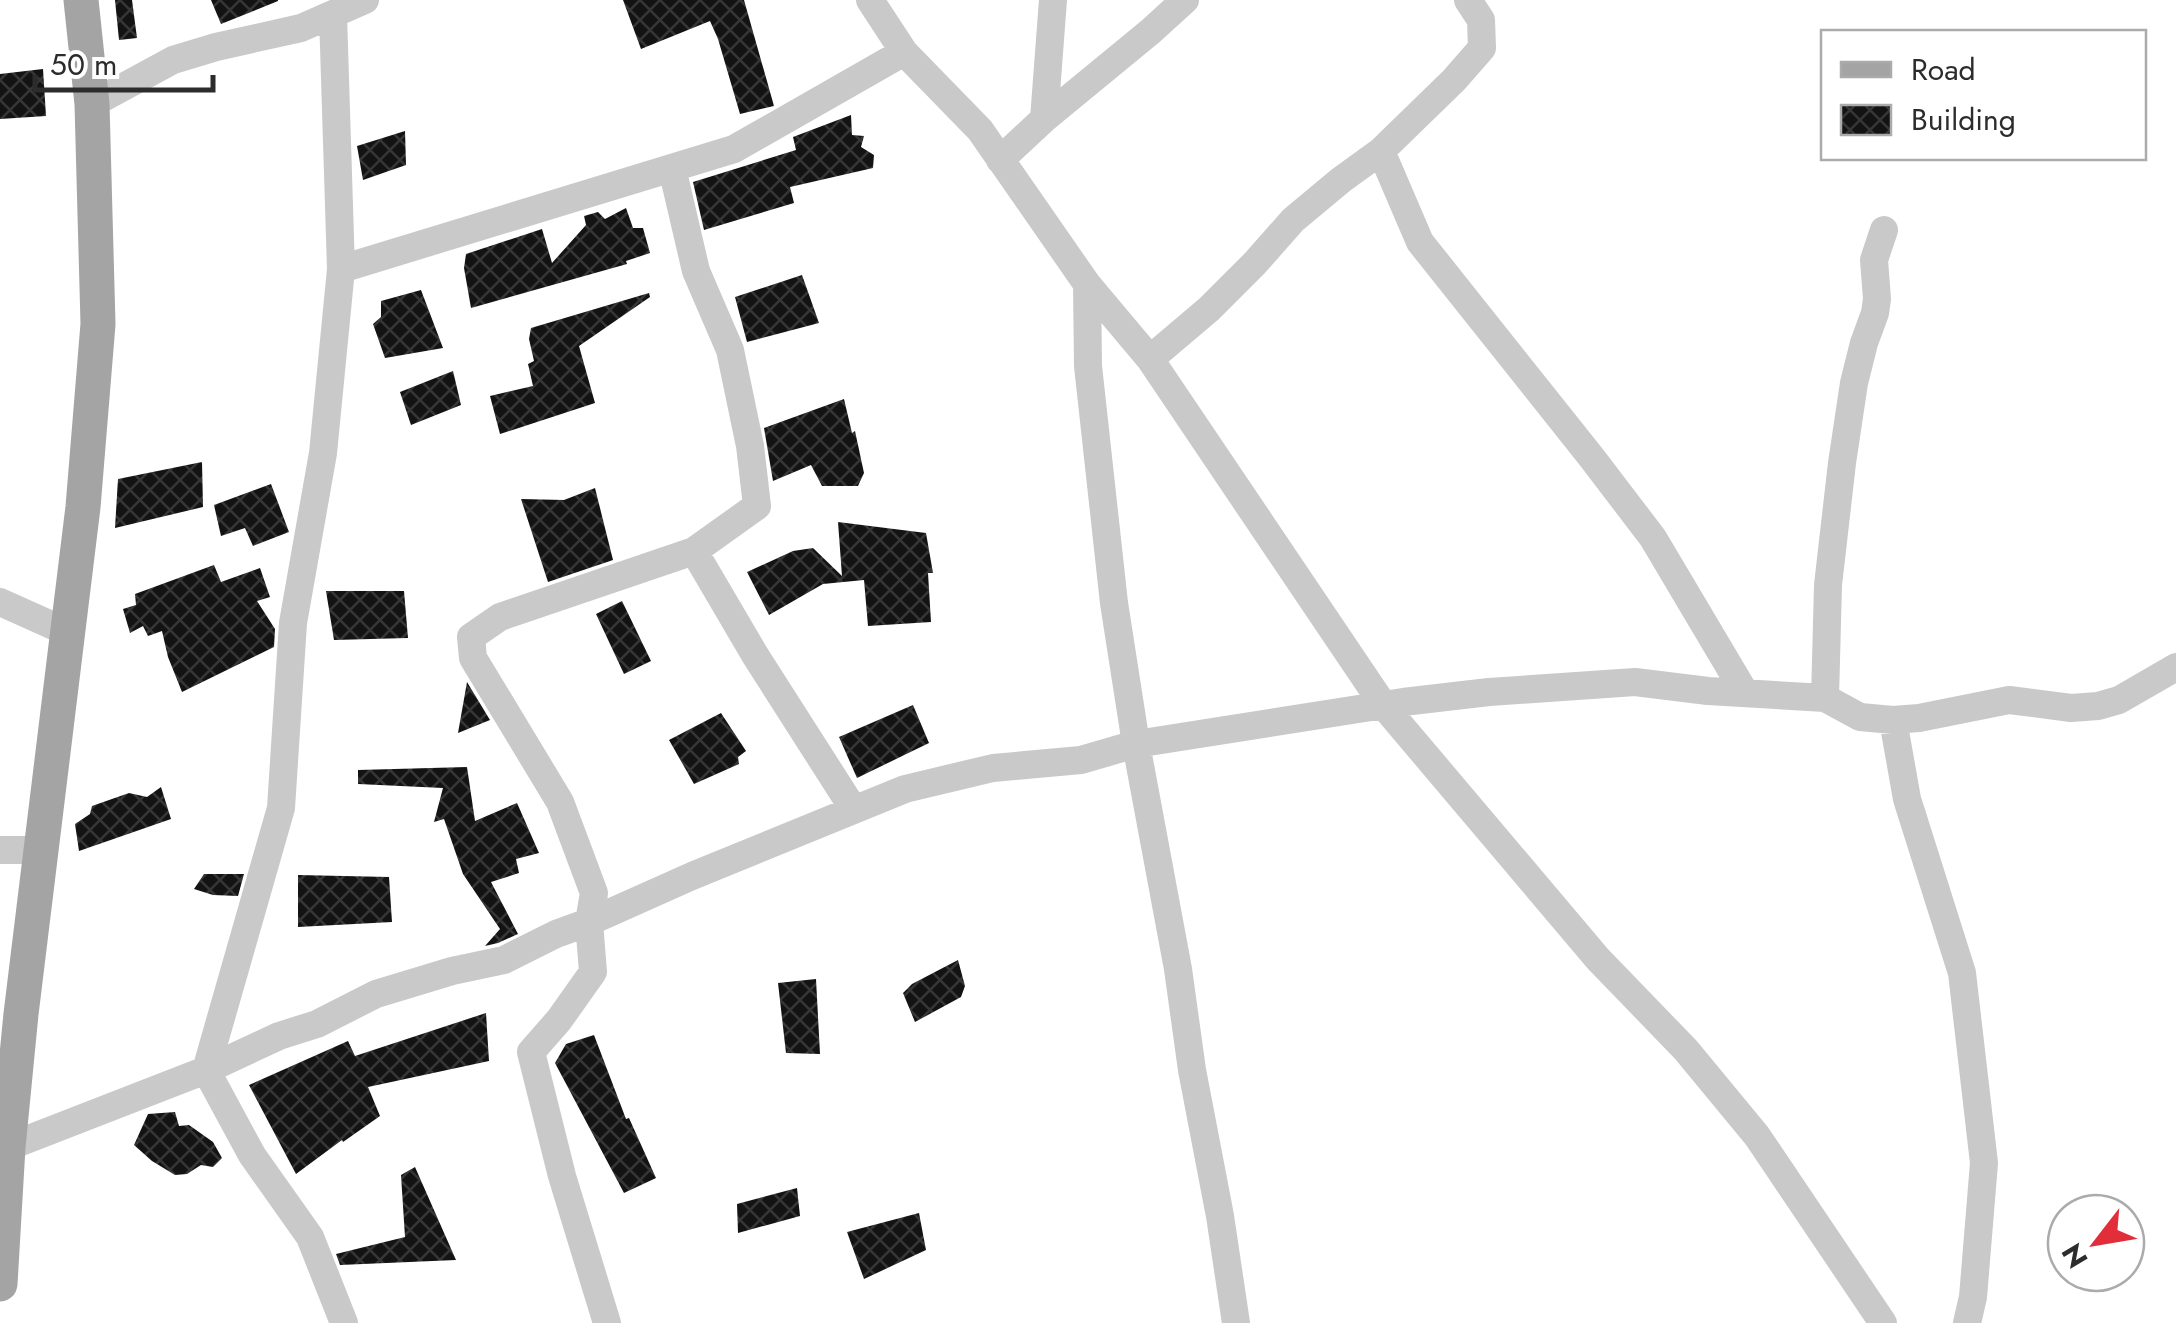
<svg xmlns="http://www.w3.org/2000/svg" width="2176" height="1323" viewBox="0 0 2176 1323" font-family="Jost,sans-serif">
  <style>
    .building { fill: url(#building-cross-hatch) }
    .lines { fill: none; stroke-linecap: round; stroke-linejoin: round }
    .minor { stroke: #c9c9c9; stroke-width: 28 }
    .major { stroke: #a4a4a4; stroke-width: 35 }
  </style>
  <defs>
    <pattern id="building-cross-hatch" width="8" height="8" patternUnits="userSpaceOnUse" patternTransform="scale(2.5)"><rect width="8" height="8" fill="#131313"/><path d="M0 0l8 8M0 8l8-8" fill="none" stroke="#363636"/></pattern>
  </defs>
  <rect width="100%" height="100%" fill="#fff"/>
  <path class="building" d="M 115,0 L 132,0 L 137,38 L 119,40 Z
    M 211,0 L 278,0 L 278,1 L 221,24 Z
    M 623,0 L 744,0 L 774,106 L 740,114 L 718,39 L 710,21 L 641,49 Z
    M 43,69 L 46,116 L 0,119 L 0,74 Z
    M 851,115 L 852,135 L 864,136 L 861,147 L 874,155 L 873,168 L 790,187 L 794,203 L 704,230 L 693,182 L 796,150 L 793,137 Z
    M 405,131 L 406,165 L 363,180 L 357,146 Z
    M 626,208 L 633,228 L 643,228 L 650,253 L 626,261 L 627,264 L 471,308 L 464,268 L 466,254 L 542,229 L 552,263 L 586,225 L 584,216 L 598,212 L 605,219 Z
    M 802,275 L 819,323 L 747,342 L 735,297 Z
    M 421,290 L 443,348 L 385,358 L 373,324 L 381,317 L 381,301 Z
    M 649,293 L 650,297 L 579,346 L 595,403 L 500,434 L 490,396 L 533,386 L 528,364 L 534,361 L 529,339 L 531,328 Z
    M 453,371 L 461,405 L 411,425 L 400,392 Z
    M 844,399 L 852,433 L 855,431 L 864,473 L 858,486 L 822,486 L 811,465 L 773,481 L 764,428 Z
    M 202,462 L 203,507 L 115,528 L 118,479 Z
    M 271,484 L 289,532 L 253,546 L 245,528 L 221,536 L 214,505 Z
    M 595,488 L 613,560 L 548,582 L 521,499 L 564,500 Z
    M 838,522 L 926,533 L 933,573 L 928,573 L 931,622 L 868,626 L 864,580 L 823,584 L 769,615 L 747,572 L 793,551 L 813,548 L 842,576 Z
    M 214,565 L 221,582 L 260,568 L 270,597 L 257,601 L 275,629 L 274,647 L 182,692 L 168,657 L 162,631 L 148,636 L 143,626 L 130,633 L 123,609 L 136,605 L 135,594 Z
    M 326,591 L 404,591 L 408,638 L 334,640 Z
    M 622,601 L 651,661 L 624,674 L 596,614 Z
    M 467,682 L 490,720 L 458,733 Z
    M 913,705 L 929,743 L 857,778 L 839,737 Z
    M 721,713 L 746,751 L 738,757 L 739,764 L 694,784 L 669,740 Z
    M 467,767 L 475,821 L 517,803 L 539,853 L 516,859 L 519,873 L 491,882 L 518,934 L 498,943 L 485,946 L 500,929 L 463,874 L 444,819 L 434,822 L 443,788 L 358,784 L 358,770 Z
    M 161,787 L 171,819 L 79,851 L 75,824 L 90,814 L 92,806 L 129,793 L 147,797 Z
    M 204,874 L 244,874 L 238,896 L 213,895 L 194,889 Z
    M 298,875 L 389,877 L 392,922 L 298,927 Z
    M 958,960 L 965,986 L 961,997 L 915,1022 L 903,993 L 912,984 Z
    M 816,979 L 820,1054 L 786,1053 L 778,983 Z
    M 486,1013 L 489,1061 L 368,1087 L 380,1116 L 343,1142 L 342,1140 L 296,1174 L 249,1085 L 348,1041 L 355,1056 Z
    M 594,1035 L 626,1119 L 629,1118 L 656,1178 L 624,1193 L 555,1063 L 566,1044 Z
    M 175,1112 L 179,1126 L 189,1125 L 213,1142 L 222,1158 L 213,1167 L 201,1165 L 187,1174 L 175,1175 L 152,1161 L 134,1145 L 148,1114 Z
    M 415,1167 L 456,1260 L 340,1265 L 336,1254 L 405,1237 L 401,1175 Z
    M 797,1188 L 800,1216 L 738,1233 L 737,1204 Z
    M 919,1213 L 926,1250 L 864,1279 L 847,1232 Z"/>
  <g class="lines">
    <path class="minor" d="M 870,0 L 904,52 L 980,130 L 1087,284 L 1150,359 L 1384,706 L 1598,959 L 1686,1050 L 1757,1136 L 1883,1323
      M 333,15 L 341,269 L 323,453 L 293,623 L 281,808 L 206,1070 L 252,1155 L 310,1237 L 344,1323
      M 92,104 L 173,60 L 216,47 L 301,28 L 365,0
      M 1044,119 L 1151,31 L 1185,0
      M 1381,151 L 1420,242 L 1592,458 L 1653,538 L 1745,693
      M 1000,160 L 1044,119 L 1053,0
      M 341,269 L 734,149 L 904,52
      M 1087,284 L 1088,366 L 1114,603 L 1136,744 L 1178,969 L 1192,1070 L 1220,1216 L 1236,1323
      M 1150,359 L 1209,309 L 1255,263 L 1293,220 L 1341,180 L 1381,151 L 1454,80 L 1482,48 L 1481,20 L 1468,0
      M 694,551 L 755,655 L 854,810
      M 0,602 L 67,632
      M 1825,698 L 1828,585 L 1842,463 L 1854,383 L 1864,343 L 1875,313 L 1877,299 L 1874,260 L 1884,230
      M 1893,720 L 1907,799 L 1962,973 L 1984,1163 L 1973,1297 L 1967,1323
      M 0,850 L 42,850
      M 8,1147 L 206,1070 L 279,1036 L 317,1024 L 376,994 L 452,971 L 504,960 L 556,934 L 589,922 L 692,876 L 905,789 L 993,768 L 1081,760 L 1136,744 L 1403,702 L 1489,692 L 1635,682 L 1708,691 L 1825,698 L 1860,717 L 1893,720 L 1919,718 L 2009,700 L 2071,708 L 2098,706 L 2119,700 L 2176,667
      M 607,1323 L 562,1176 L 531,1052 L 559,1020 L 593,972 L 589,922 L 594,893 L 560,802 L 473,658 L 471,637 L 500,617 L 694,551 L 757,506 L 750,446 L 730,350 L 696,271 L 672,168"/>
    <path class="major" d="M 0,1284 L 8,1147 L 21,1014 L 83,507 L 98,324 L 92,104 L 81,0"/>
  </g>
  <rect x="1821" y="30" width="325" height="130" fill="#ffffff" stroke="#ababab" stroke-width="2.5"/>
  <rect x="1841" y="62" width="50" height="15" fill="#a4a4a4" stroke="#ababab" stroke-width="2.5"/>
  <text x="1911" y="80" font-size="30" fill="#2c2c2c">Road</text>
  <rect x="1841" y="105" width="50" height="30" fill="url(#building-cross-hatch)" stroke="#ababab" stroke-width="2.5"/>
  <text x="1911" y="130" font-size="30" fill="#2c2c2c">Building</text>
  <g transform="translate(2096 1243) rotate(239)"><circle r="48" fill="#ffffff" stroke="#ababab" stroke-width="2.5"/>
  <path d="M0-8L18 38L0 25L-18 38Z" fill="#e22e3b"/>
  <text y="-15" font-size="28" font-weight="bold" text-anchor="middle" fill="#2c2c2c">N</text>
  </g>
  <path d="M35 75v15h178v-15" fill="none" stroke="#2c2c2c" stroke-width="5"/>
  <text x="50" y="75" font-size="30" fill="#2c2c2c" stroke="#ffffff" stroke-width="8" paint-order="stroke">50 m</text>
</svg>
